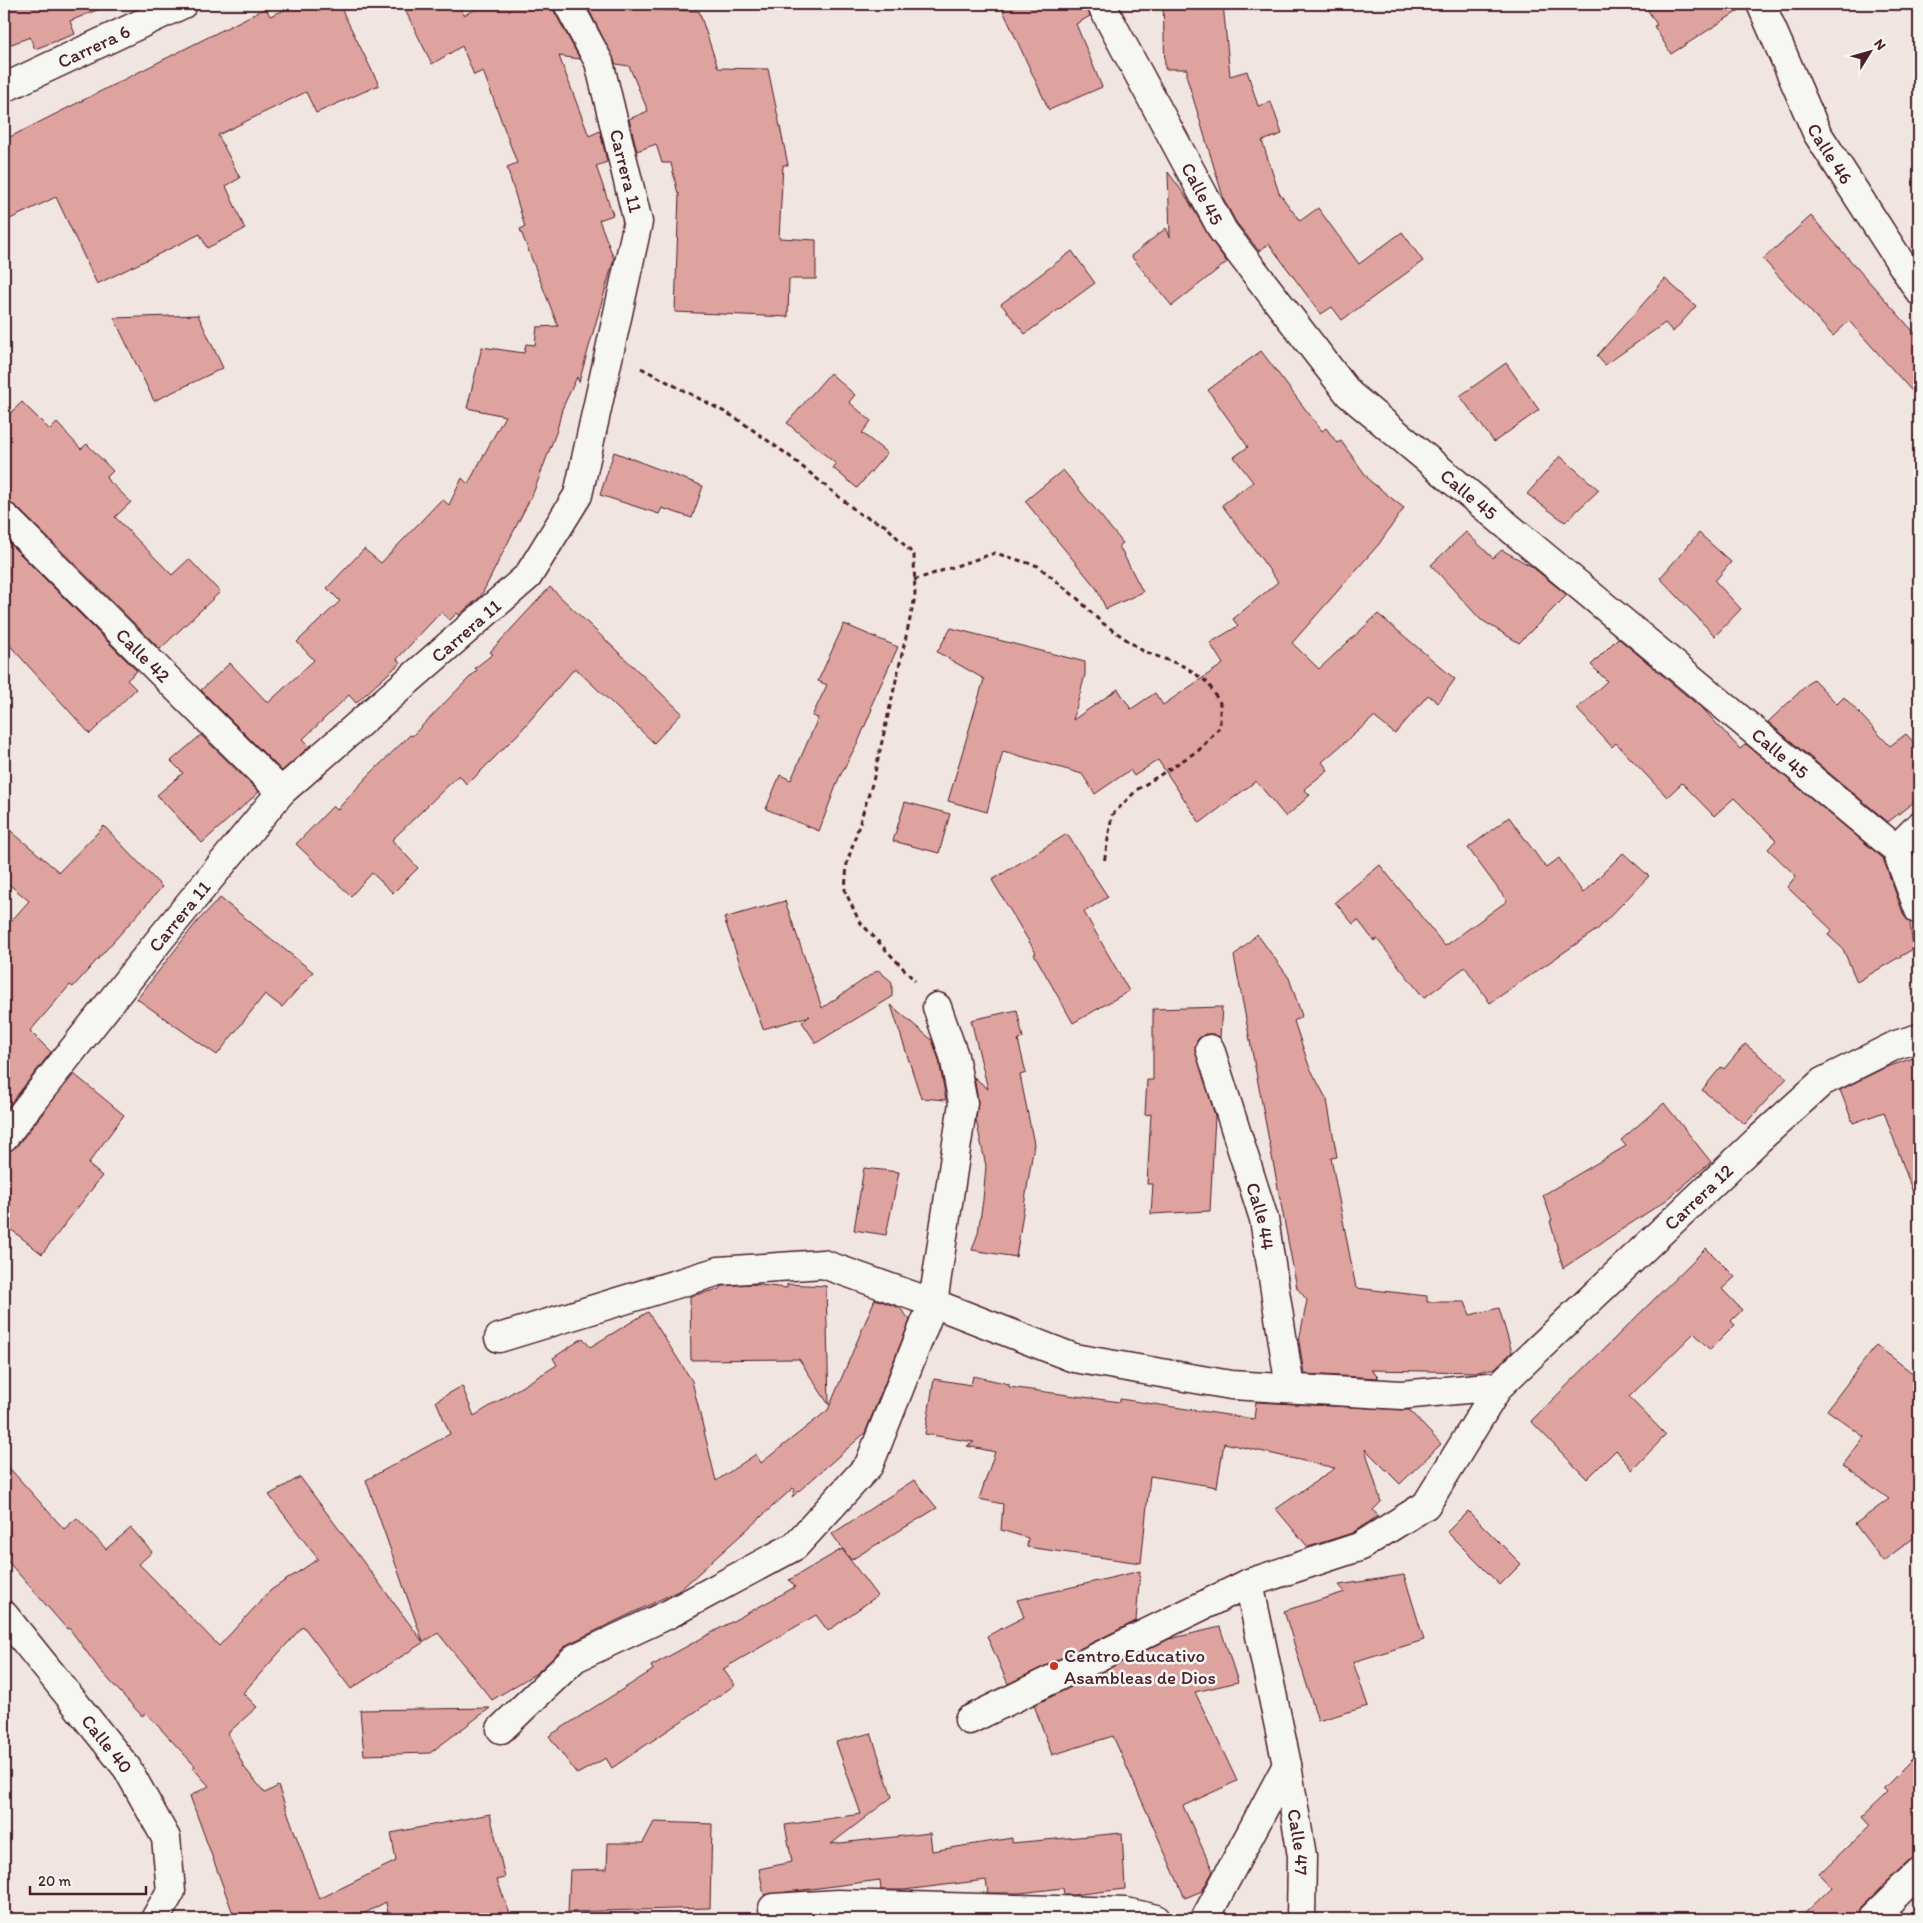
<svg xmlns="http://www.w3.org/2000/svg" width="1923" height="1923" viewBox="0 0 1923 1923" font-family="Itim,sans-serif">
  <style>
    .building { fill: #dea39e; stroke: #4a1f2b }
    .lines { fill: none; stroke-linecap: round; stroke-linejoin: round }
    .minor-casing { stroke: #4a1f2b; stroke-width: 31 }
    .path { stroke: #4a1f2b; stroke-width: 3; stroke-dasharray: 5 4; stroke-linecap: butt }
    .minor { stroke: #f6f6f2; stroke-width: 28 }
    .poi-dot { fill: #c8321e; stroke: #f6f6f2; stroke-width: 2 }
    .labels { text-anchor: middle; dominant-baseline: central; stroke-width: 5; stroke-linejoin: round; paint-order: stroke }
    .street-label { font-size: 19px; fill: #4a1f2b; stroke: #f6f6f2 }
    .poi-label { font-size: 19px; fill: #4a1f2b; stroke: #f6f6f2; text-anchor: start }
  </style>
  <rect width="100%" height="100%" fill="#f1e5e1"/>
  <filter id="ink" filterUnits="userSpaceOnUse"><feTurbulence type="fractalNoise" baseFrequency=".02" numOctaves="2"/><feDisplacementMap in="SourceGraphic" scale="10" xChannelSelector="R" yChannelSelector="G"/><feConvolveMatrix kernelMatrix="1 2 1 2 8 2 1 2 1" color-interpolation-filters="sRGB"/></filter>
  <g filter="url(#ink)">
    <path class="building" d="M 4,4 L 108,4 L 109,5 L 70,21 L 75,34 L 35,49 L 30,37 L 4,47 Z
      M 299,4 L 339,4 L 379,85 L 316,113 L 306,92 L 218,135 L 240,178 L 226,186 L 245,229 L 207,248 L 200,234 L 97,284 L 56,197 L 4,222 L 4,140 L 266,8 L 270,16 Z
      M 402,4 L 458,4 L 464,15 L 486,4 L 552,4 L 554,11 L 580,59 L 559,56 L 589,136 L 600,131 L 607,162 L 596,166 L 613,215 L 599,220 L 614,259 L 579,382 L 577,377 L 562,409 L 557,430 L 534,491 L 481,596 L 459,615 L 457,613 L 450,620 L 441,612 L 397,659 L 400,663 L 356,703 L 349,695 L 303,739 L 310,746 L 282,771 L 201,690 L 230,663 L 268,703 L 314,660 L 297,642 L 340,601 L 327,588 L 364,549 L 381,563 L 442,499 L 449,505 L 462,478 L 468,484 L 505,416 L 467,408 L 482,347 L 524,353 L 526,344 L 535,345 L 537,327 L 558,326 L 520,229 L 525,227 L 507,167 L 517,163 L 483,71 L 474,75 L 462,46 L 432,64 Z
      M 586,4 L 658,4 L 657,10 L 699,11 L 718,68 L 768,69 L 788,165 L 783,165 L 779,238 L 816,240 L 816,279 L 789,279 L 788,317 L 675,312 L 679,193 L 678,194 L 671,163 L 662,163 L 656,144 L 637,151 L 629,119 L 648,111 L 629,66 L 616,64 Z
      M 1000,4 L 1085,4 L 1090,16 L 1076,24 L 1102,87 L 1049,110 Z
      M 1163,4 L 1223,4 L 1230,76 L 1247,71 L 1258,106 L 1271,102 L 1282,134 L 1262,141 L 1279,193 L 1300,221 L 1318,208 L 1359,264 L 1402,232 L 1423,261 L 1342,320 L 1332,307 L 1321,314 L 1269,244 L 1259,251 L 1236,222 L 1224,200 L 1187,78 L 1187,69 L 1165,69 Z
      M 1644,4 L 1746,4 L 1746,6 L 1671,54 L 1654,26 L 1657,25 Z
      M 1168,172 L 1187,198 L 1211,240 L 1227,262 L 1172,306 L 1131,256 L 1166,228 L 1170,237 Z
      M 1811,216 L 1919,338 L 1919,399 L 1849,321 L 1833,336 L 1763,259 Z
      M 1072,251 L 1095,283 L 1025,334 L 1001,304 Z
      M 1665,279 L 1696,306 L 1673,332 L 1665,323 L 1605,365 L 1597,356 Z
      M 198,315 L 223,368 L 154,401 L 114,318 Z
      M 1261,351 L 1322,431 L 1326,428 L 1337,443 L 1341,441 L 1370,481 L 1404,508 L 1379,544 L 1292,643 L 1319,669 L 1378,614 L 1455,679 L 1438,703 L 1428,695 L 1395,734 L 1374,717 L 1322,762 L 1328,770 L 1304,789 L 1310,795 L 1286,817 L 1256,781 L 1200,823 L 1158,760 L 1134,776 L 1130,770 L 1095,794 L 1082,774 L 1003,751 L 987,812 L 948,801 L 984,679 L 937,652 L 951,628 L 1085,662 L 1085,675 L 1073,720 L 1118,689 L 1131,709 L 1155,693 L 1163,705 L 1223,664 L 1210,643 L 1238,626 L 1233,619 L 1278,582 L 1222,505 L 1253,482 L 1234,457 L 1248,447 L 1208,390 Z
      M 1506,363 L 1539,410 L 1494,442 L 1460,396 Z
      M 830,373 L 855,395 L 849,402 L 871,421 L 862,433 L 887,453 L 857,488 L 833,468 L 836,464 L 787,423 Z
      M 22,402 L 50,430 L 57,423 L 81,449 L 87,444 L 113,471 L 106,478 L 131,502 L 115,517 L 172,575 L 189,559 L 220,592 L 160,649 L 17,507 L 10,503 L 4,503 L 4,419 Z
      M 614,452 L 703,486 L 692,518 L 662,508 L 659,514 L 600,495 Z
      M 1560,456 L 1599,490 L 1565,522 L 1527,494 Z
      M 1063,470 L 1123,543 L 1119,546 L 1143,592 L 1106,609 L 1097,589 L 1025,501 Z
      M 1466,532 L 1493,558 L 1502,550 L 1531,566 L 1567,595 L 1519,643 L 1480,619 L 1431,565 Z
      M 1699,533 L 1731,562 L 1715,581 L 1741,609 L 1715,636 L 1660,578 Z
      M 4,538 L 137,671 L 127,680 L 136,689 L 90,734 L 4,639 Z
      M 550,587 L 682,713 L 654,743 L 575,668 L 519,733 L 467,785 L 459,775 L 392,840 L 418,868 L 393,893 L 372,873 L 351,896 L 296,844 L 333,806 L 337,810 L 367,777 L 410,735 L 412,736 L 477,670 L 475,668 L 493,654 L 490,652 Z
      M 844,624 L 898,647 L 871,706 L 872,709 L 859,740 L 839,778 L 819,831 L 766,809 L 780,775 L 791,780 L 818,718 L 812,716 L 827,685 L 818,681 Z
      M 1618,638 L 1705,711 L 1740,749 L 1746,744 L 1883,858 L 1904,916 L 1910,923 L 1913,949 L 1857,982 L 1843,949 L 1828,935 L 1832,930 L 1787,887 L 1796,876 L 1768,849 L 1776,840 L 1734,798 L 1714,816 L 1682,783 L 1667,797 L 1616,743 L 1612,747 L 1577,709 L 1607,681 L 1591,665 Z
      M 1813,679 L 1837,704 L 1844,697 L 1890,746 L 1906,734 L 1919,748 L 1919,798 L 1888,822 L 1768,722 Z
      M 201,735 L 259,792 L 202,843 L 157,795 L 183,773 L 171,761 Z
      M 905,802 L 950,814 L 939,853 L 893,841 Z
      M 1509,817 L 1546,868 L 1559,858 L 1583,893 L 1623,853 L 1649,876 L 1598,929 L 1490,1003 L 1465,967 L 1424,998 L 1377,939 L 1374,941 L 1358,920 L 1353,924 L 1335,902 L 1380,865 L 1445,946 L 1507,901 L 1468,848 Z
      M 4,825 L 59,872 L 104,826 L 162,887 L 73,987 L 70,985 L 30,1031 L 51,1052 L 4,1112 L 4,929 L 29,901 L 4,880 Z
      M 1067,834 L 1108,897 L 1084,912 L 1129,991 L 1073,1023 L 1034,954 L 1036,953 L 992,880 Z
      M 220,898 L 313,972 L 282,1007 L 265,994 L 217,1055 L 137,999 L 196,923 Z
      M 785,901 L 822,1008 L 878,970 L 892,982 L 892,997 L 816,1043 L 802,1022 L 810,1016 L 763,1029 L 724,918 Z
      M 1257,934 L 1289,978 L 1302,1016 L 1294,1021 L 1309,1066 L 1327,1100 L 1337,1157 L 1331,1158 L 1356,1288 L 1427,1296 L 1427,1302 L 1465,1302 L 1470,1315 L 1499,1308 L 1512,1352 L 1495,1368 L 1478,1372 L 1371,1370 L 1379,1378 L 1304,1374 L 1299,1341 L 1307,1300 L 1297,1288 L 1234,956 Z
      M 891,1005 L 932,1040 L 939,1060 L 946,1100 L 921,1098 Z
      M 1222,1007 L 1220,1037 L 1213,1034 L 1205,1034 L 1198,1039 L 1195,1046 L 1215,1116 L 1210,1211 L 1151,1214 L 1153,1184 L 1147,1184 L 1151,1114 L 1145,1115 L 1147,1080 L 1153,1080 L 1153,1009 Z
      M 1017,1010 L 1023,1038 L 1018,1040 L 1026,1073 L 1020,1075 L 1034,1144 L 1016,1257 L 972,1250 L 978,1233 L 983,1200 L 986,1166 L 976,1120 L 978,1100 L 974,1077 L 988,1089 L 971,1020 Z
      M 1745,1044 L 1787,1078 L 1745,1124 L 1702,1090 L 1721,1067 L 1724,1069 Z
      M 1919,1056 L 1919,1197 L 1915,1198 L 1884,1112 L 1853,1123 L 1840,1090 L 1884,1068 Z
      M 74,1074 L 124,1115 L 88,1164 L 102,1176 L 42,1254 L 4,1224 L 4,1152 L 16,1147 Z
      M 1664,1103 L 1711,1162 L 1668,1199 L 1563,1268 L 1550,1221 L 1552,1220 L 1543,1195 L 1626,1146 L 1621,1140 Z
      M 864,1168 L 899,1172 L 886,1235 L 854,1230 Z
      M 1706,1248 L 1735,1277 L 1722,1289 L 1742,1310 L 1731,1321 L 1735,1325 L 1710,1350 L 1694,1333 L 1629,1397 L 1666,1435 L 1632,1470 L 1616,1450 L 1587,1479 L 1531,1421 Z
      M 751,1284 L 787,1288 L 787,1284 L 826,1286 L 829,1405 L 799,1359 L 691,1360 L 690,1296 L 720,1289 L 722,1286 Z
      M 875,1299 L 900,1308 L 910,1320 L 865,1433 L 792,1497 L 795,1490 L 793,1488 L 680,1590 L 568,1644 L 538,1672 L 492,1700 L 438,1633 L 351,1689 L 303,1626 L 243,1693 L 257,1707 L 228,1733 L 244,1767 L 265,1793 L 278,1786 L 319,1899 L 396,1861 L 391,1833 L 490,1814 L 505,1878 L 497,1880 L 512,1919 L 389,1919 L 386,1902 L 354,1919 L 235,1919 L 190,1796 L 209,1786 L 193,1768 L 195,1766 L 170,1739 L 146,1713 L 142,1716 L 100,1670 L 69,1628 L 67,1629 L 4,1557 L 4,1462 L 64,1529 L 77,1518 L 106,1549 L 131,1528 L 152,1552 L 139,1564 L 219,1646 L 271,1590 L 318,1559 L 269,1495 L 300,1477 L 423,1642 L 366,1480 L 450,1434 L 436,1401 L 462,1386 L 474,1416 L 557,1365 L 553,1358 L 583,1338 L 590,1347 L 648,1312 L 692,1381 L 716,1481 L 756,1454 L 761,1463 L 828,1410 Z
      M 1876,1345 L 1919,1378 L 1919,1534 L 1883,1561 L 1855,1524 L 1889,1499 L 1843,1465 L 1864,1437 L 1827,1410 Z
      M 973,1376 L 1009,1384 L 1009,1387 L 1120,1402 L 1120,1399 L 1254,1419 L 1256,1402 L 1409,1410 L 1441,1444 L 1400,1484 L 1365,1449 L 1381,1502 L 1373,1510 L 1378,1516 L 1352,1533 L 1308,1547 L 1276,1509 L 1335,1468 L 1224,1443 L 1217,1487 L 1150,1476 L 1141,1563 L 1027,1547 L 1028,1538 L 1001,1530 L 1003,1504 L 979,1499 L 995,1452 L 967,1446 L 974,1442 L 925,1434 L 934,1379 L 971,1385 Z
      M 914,1480 L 937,1508 L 851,1560 L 832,1534 Z
      M 1468,1511 L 1521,1564 L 1500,1585 L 1447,1532 Z
      M 842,1549 L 877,1596 L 828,1631 L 816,1615 L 723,1669 L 735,1685 L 612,1768 L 606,1758 L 577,1774 L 549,1736 L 653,1670 L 651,1666 L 795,1587 L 789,1580 Z
      M 1140,1571 L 1136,1621 L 1008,1684 L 987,1636 L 1024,1617 L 1017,1600 Z
      M 1404,1575 L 1424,1640 L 1353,1662 L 1368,1706 L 1318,1721 L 1284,1611 L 1345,1592 L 1339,1585 Z
      M 1220,1627 L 1238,1682 L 1195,1692 L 1237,1781 L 1183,1806 L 1213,1871 L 1202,1891 L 1185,1898 L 1113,1736 L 1052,1755 L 1034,1705 L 1169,1639 Z
      M 490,1708 L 430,1753 L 364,1755 L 360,1710 Z
      M 871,1733 L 892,1797 L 831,1844 L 930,1833 L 932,1851 L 1012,1838 L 1012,1843 L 1122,1833 L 1125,1889 L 1072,1895 L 1064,1895 L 1063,1888 L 1020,1893 L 988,1893 L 986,1880 L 904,1890 L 881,1890 L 880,1880 L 764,1895 L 759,1869 L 792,1862 L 785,1825 L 861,1814 L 836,1742 Z
      M 1919,1753 L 1919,1857 L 1908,1861 L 1860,1908 L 1856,1919 L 1799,1919 L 1832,1887 L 1820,1874 L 1870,1826 L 1862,1817 L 1887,1793 L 1883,1789 Z
      M 654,1822 L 712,1824 L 710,1908 L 568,1912 L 570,1870 L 607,1869 L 608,1843 L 643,1843 Z"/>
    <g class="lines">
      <defs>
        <g id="minor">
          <path id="s1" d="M 1101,4 L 1223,231 L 1349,394 L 1896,849 L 1919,910"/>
          <path id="s2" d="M 1761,4 L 1817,133 L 1919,291"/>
          <path id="s3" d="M 4,88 L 183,4"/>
          <path id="s4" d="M 6,518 L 281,792"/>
          <path d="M 1896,849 L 1919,826"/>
          <path id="s5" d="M 1210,1049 L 1264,1219 L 1290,1388"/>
          <path id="s6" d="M 4,1137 L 161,938 L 281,792 L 528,576 L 578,495 L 638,222 L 599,62 L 568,4"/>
          <path d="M 499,1338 L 719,1271 L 823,1264 L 933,1303 L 1074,1358 L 1231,1385 L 1402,1395 L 1499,1386"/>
          <path id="s7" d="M 4,1615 L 127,1768 L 166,1838 L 171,1891 L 155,1919"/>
          <path id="s8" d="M 969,1720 L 1249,1583 L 1359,1547 L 1426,1505 L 1499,1386 L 1758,1140 L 1822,1082 L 1896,1045 L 1919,1038"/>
          <path d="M 501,1729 L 575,1658 L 669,1614 L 795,1546 L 869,1465 L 933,1303 L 963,1103 L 954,1056 L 937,1007"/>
          <path id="s9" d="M 1287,1765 L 1302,1856 L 1301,1919"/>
          <path d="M 773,1908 L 838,1904 L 1126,1912 L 1156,1919"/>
          <path d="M 1205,1919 L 1287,1765 L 1249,1583"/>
          <path d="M 1871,1919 L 1919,1872"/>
        </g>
      </defs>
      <use href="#minor" class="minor-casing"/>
      <path class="path" d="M 641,368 L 736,418 L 788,455 L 860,514 L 886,526 L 914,555 L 915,597 L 873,781 L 847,863 L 845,891 L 859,921 L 915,981
        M 914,580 L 995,553 L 1038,566 L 1078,599 L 1101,622 L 1143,651 L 1186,667 L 1208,683 L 1220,703 L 1220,727 L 1199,750 L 1138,789 L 1112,815 L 1104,863"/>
      <use href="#minor" class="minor"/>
    </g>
  </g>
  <circle class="poi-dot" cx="1054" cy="1666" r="5"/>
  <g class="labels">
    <g class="street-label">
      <text stroke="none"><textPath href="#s3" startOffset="99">Carrera 6</textPath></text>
      <text stroke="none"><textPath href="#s2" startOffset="165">Calle 46</textPath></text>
      <text transform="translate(626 171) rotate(76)">Carrera 11</text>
      <text stroke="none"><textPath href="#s1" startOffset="215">Calle 45</textPath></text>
      <text stroke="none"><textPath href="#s1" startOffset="620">Calle 45</textPath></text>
      <text stroke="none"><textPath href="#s6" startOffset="688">Carrera 11</textPath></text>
      <text stroke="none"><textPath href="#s4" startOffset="194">Calle 42</textPath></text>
      <text stroke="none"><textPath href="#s1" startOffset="1025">Calle 45</textPath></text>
      <text stroke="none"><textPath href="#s6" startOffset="282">Carrera 11</textPath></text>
      <text stroke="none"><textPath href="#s8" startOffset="921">Carrera 12</textPath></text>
      <text stroke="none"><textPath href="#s5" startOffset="175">Calle 44</textPath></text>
      <text stroke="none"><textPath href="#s7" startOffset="165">Calle 40</textPath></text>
      <text stroke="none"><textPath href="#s9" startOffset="78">Calle 47</textPath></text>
    </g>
    <g class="poi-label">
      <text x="1064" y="1655">Centro Educativo<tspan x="1064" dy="22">Asambleas de Dios</tspan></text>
    </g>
  </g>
  <rect width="1923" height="1923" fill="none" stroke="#f6f6f2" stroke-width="20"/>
  <rect x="10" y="10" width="1903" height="1903" fill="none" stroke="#4a1f2b" stroke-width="2" filter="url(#ink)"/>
  <g transform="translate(1870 52) rotate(53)" stroke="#f6f6f2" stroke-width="4" paint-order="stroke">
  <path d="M0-4L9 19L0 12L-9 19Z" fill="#4a1f2b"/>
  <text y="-8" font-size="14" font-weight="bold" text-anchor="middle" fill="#4a1f2b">N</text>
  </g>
  <path d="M30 1886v8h116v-8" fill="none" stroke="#4a1f2b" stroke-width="2.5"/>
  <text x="38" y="1886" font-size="15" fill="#4a1f2b" stroke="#f6f6f2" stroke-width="4" paint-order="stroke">20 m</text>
</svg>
